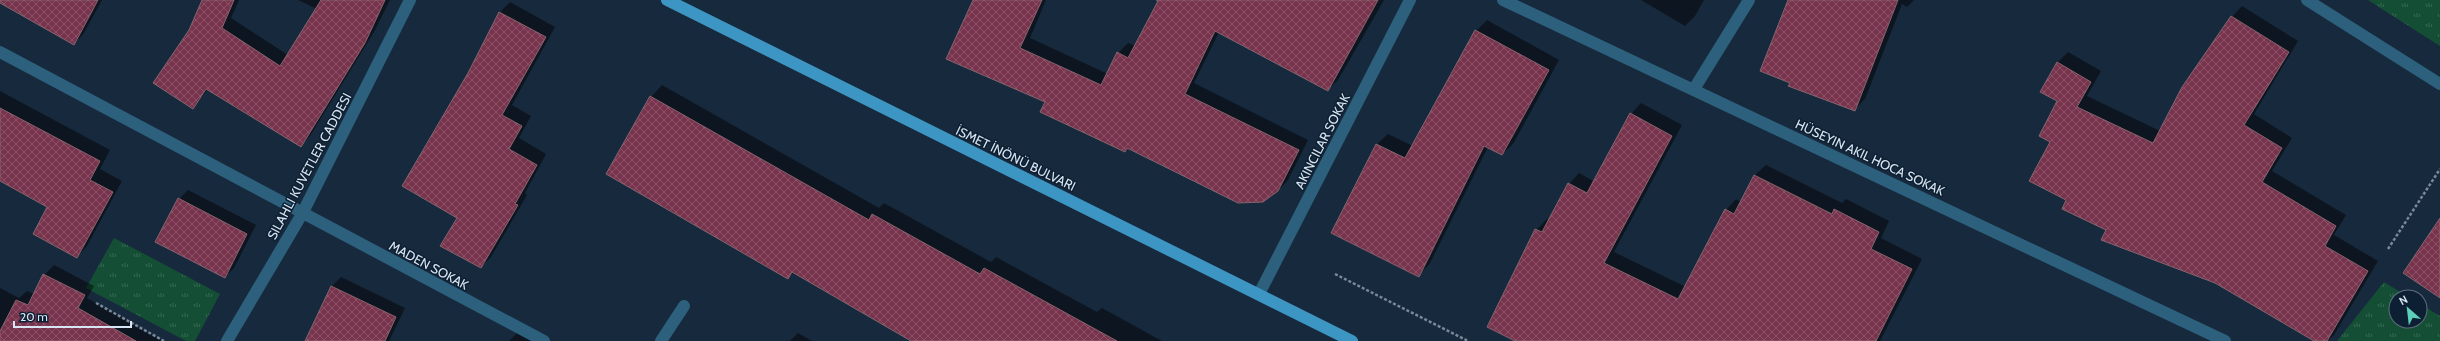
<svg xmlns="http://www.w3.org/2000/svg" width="2440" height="341" viewBox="0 0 2440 341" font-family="Cabin,sans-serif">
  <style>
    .grass { fill: url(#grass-tufts) }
    .shadow { fill: #0007 }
    .building { fill: url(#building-cross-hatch); stroke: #85646d }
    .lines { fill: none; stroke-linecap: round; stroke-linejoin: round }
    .path { stroke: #7a8999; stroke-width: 2.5; stroke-dasharray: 3 2; stroke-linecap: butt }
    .minor { stroke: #2c607c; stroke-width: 12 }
    .major { stroke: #3c95c3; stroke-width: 12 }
    .labels { text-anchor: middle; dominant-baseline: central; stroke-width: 3; stroke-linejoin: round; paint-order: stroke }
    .street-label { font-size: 13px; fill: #d9e5f2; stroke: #0d2033 }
  </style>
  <defs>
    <pattern id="grass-tufts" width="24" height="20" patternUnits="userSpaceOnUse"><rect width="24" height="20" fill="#144f35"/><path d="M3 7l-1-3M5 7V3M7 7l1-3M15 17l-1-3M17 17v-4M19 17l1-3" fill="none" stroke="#366853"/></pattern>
    <pattern id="building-cross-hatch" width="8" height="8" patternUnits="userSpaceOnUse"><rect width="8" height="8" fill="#79344d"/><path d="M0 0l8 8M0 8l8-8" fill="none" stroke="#8b5167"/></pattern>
  </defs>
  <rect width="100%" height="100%" fill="#17293d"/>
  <path class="grass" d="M 2368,0 L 2440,0 L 2440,46 Z
    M 114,238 L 220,294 L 195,341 L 186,341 L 86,288 Z
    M 2384,282 L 2408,297 L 2396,297 L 2396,321 L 2420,321 L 2420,304 L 2440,316 L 2440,341 L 2337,341 Z"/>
  <path class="shadow" d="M 10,0 L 102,0 L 84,33 L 74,44 Z
    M 203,0 L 239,0 L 231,18 L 288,55 L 317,9 L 298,0 L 390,0 L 374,32 L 310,136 L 301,146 L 208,89 L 193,108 L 190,30 Z
    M 974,0 L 1046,0 L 1030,38 L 1108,74 L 1118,53 L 1128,43 L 1135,46 L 1160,0 L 1384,0 L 1338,80 L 1328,90 L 1219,32 L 1194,83 L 1308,140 L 1288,180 L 1278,191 L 1128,148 L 1124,151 L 1046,102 Z
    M 1641,0 L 1704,0 L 1695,16 L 1685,26 Z
    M 1790,0 L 1914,0 L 1907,7 L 1902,4 L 1865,99 L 1854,110 L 1791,82 Z
    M 510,2 L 555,27 L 512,105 L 531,116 L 519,138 L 546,154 L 525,193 L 527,195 L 491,257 L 481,267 L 458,217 L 469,74 L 500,12 Z
    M 2242,6 L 2298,41 L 2254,114 L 2292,138 L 2272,171 L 2346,215 L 2334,235 L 2378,261 L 2334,335 L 2327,341 L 2316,341 L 2215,282 L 2107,229 L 2067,200 L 2051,141 L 2059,101 L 2057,63 L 2068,52 L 2101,71 L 2087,96 L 2160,131 L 2232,17 Z
    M 1487,20 L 1559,60 L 1513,144 L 1502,154 L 1488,147 L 1429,265 L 1418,275 L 1333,233 L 1377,144 L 1388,134 L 1413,146 L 1476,31 Z
    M 662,85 L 879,208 L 884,203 L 991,262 L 996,257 L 1097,312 L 1102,308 L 1162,341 L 934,341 L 794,272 L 788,278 L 651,97 Z
    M 0,91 L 110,150 L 100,169 L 122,181 L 87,246 L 77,257 L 48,207 L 0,180 Z
    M 1641,103 L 1682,125 L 1614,252 L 1686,287 L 1726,210 L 1736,199 L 1741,202 L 1755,175 L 1766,165 L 1842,203 L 1846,199 L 1889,221 L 1881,238 L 1922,259 L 1880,341 L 1517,341 L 1536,230 L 1547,219 L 1549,220 L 1569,184 L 1579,173 L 1595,182 L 1631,114 Z
    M 188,190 L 256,225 L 234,268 L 225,277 L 179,199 Z
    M 54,265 L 94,286 L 87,298 L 162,341 L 0,341 L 0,288 L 19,298 L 27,291 L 34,294 L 44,275 Z
    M 341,277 L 405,308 L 389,341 L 311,341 L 307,339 L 332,286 Z
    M 517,333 L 531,341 L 509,341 Z
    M 798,333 L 812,341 L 790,341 Z"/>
  <path class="building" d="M 0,0 L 98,0 L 74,45 L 0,3 Z
    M 202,0 L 234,0 L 222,28 L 280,66 L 321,0 L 385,0 L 365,43 L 301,147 L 206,89 L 193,109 L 153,83 L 189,30 Z
    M 973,0 L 1042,0 L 1020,48 L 1101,85 L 1117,52 L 1128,58 L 1158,1 L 1156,0 L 1378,0 L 1328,91 L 1215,31 L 1185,94 L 1299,150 L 1278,191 L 1263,202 L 1238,203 L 1127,148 L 1125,152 L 1040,112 L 1045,102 L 946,59 Z
    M 1788,0 L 1898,0 L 1855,111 L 1788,86 L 1790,83 L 1760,71 Z
    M 499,12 L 546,37 L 502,115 L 522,126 L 509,149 L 537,165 L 515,204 L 518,205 L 481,268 L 440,246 L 457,218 L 402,186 L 468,73 Z
    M 2231,16 L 2289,52 L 2244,125 L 2282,148 L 2262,182 L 2336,226 L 2325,246 L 2368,271 L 2327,341 L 2314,341 L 2215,283 L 2101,240 L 2106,230 L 2062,209 L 2066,200 L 2029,181 L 2050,142 L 2039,136 L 2057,101 L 2040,92 L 2057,62 L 2091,82 L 2077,107 L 2153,143 L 2182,87 Z
    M 1475,30 L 1549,70 L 1502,155 L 1484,146 L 1419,277 L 1331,233 L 1376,144 L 1405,158 Z
    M 650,96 L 869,220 L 872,214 L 980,274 L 984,268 L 1117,341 L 911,341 L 792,272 L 788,279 L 606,174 Z
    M 0,108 L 100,161 L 90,180 L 113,192 L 77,258 L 33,234 L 47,207 L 0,181 Z
    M 1630,113 L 1672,136 L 1604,263 L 1678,299 L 1725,209 L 1734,214 L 1754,175 L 1832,214 L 1834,209 L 1879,232 L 1871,249 L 1912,269 L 1876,341 L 1515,341 L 1487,327 L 1535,229 L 1542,232 L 1568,183 L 1587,193 Z
    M 178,198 L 247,234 L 225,278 L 155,242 Z
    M 2440,218 L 2440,298 L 2403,273 Z
    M 43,274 L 85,295 L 78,308 L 136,341 L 0,341 L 0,331 L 16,300 L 28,305 Z
    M 331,286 L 396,317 L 385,341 L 305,341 Z"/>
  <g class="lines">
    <path class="path" d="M 2388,249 L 2440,169
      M 1335,274 L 1468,341
      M 96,303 L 164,341"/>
    <path class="minor" d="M 1503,0 L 2225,341
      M 2307,0 L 2440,84
      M 0,52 L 544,341
      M 1694,89 L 1749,0
      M 1259,294 L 1410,0
      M 227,341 L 302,214 L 410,0
      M 661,341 L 684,306"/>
    <path class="major" d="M 667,0 L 1352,341"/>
  </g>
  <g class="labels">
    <g class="street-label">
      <text transform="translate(1322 141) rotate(-63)">AKINCILAR SOKAK</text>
      <text transform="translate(1870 157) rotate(25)">HÜSEYIN AKIL HOCA SOKAK</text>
      <text transform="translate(1016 158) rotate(26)">İSMET İNÖNÜ BULVARI</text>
      <text transform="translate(309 166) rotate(-62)">SILAHLI KUVETLER CADDESI</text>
      <text transform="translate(429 265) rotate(28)">MADEN SOKAK</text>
    </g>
  </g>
  <g transform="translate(2408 309) rotate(332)"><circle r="19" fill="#0d2033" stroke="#5f6f7f"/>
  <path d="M0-3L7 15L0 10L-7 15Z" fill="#5dceb9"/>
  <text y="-6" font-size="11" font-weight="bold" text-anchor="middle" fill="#d9e5f2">N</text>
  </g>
  <path d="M14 321v6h117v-6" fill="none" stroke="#d9e5f2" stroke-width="2"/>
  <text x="20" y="321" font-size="12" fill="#d9e5f2" stroke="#0d2033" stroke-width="3" paint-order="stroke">20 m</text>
</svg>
